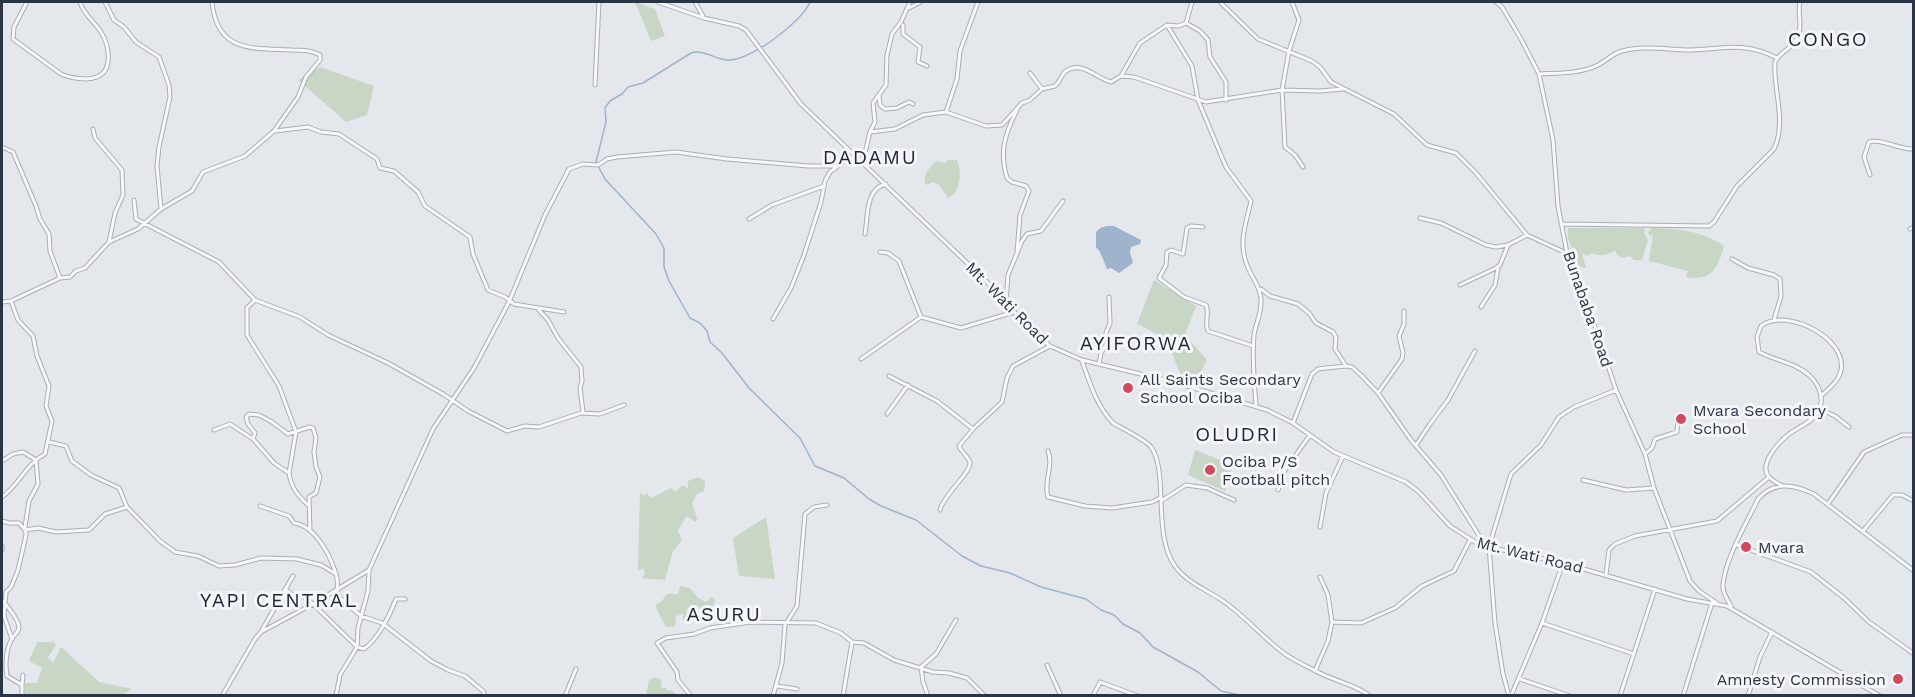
<svg xmlns="http://www.w3.org/2000/svg" width="1915" height="697" viewBox="0 0 1915 697" font-family="'Work Sans',sans-serif">
  <style>
    .green { fill: #c9d6c5 }
    .water { fill: #9fb4cc }
    .lines { fill: none; stroke-linecap: round; stroke-linejoin: round }
    .stream { stroke: #9fb4cc; stroke-width: 1.5 }
    .street-casing { stroke: #a9aeb7; stroke-width: 5 }
    .street { stroke: #f7f8fa; stroke-width: 3 }
    .poi-dot { fill: #d1495b; stroke: #f4f6f9; stroke-width: 2 }
    .labels { text-anchor: middle; dominant-baseline: central; stroke-width: 6; stroke-linejoin: round; paint-order: stroke }
    .street-label { font-size: 16px; fill: #2b3445; stroke: #f4f6f9 }
    .poi-label { font-size: 16px; fill: #2b3445; stroke: #f4f6f9; text-anchor: start }
    .quarter-label { font-size: 20px; letter-spacing: 1.5px; fill: #1d2536; stroke: #f4f6f9 }
  </style>
  <rect width="100%" height="100%" fill="#e4e7ec"/>
  <path class="green" d="M 635,2 L 655,9 L 665,36 L 651,41 Z
    M 320,67 L 374,86 L 367,115 L 346,122 L 298,80 Z
    M 948,160 L 957,160 C 962,172 961,193 948,198 L 939,185 L 933,182 L 926,185 C 921,175 930,168 936,161 L 946,163 Z
    M 1645,228 L 1644,233 L 1648,240 L 1642,260 L 1634,260 L 1630,256 L 1623,258 L 1617,255 L 1615,250 C 1610,255 1598,257 1592,253 L 1587,256 L 1582,253 L 1586,268 L 1578,267 L 1576,263 L 1568,238 L 1568,228 Z
    M 1651,228 C 1677,228 1703,231 1724,246 C 1718,267 1713,282 1686,277 L 1688,271 L 1649,261 L 1653,234 L 1650,236 L 1648,233 Z
    M 1154,280 L 1196,306 L 1185,335 L 1207,360 L 1198,377 L 1181,375 L 1165,338 L 1137,324 Z
    M 1195,450 L 1233,465 L 1225,491 L 1188,475 Z
    M 698,477 L 705,481 L 704,491 L 697,494 L 692,503 L 697,519 L 696,522 L 686,516 L 678,531 L 682,540 L 673,551 L 665,580 L 641,578 L 645,574 L 643,568 L 638,571 L 640,492 L 644,496 L 647,493 L 651,498 L 671,488 L 675,492 L 683,485 L 688,489 L 688,481 Z
    M 766,517 L 775,579 L 739,576 L 733,538 Z
    M 680,586 L 690,588 L 698,598 L 706,602 L 712,597 L 715,600 L 712,609 L 702,611 L 699,606 L 692,605 L 686,610 L 688,615 L 683,620 L 683,614 L 676,616 L 675,627 L 666,627 C 662,619 658,613 655,605 L 661,602 L 667,594 L 678,594 Z
    M 37,642 L 53,642 L 56,645 L 48,657 L 53,663 L 61,647 L 99,682 L 132,689 L 123,695 L 24,695 L 25,683 L 37,683 L 42,668 L 29,661 Z
    M 655,677 L 661,680 L 662,689 L 665,687 L 667,690 L 674,692 L 676,695 L 646,695 L 649,680 Z"/>
  <path class="water" d="M 1107,226 L 1114,226 L 1141,240 L 1140,244 L 1131,247 L 1130,252 L 1133,263 L 1119,273 L 1111,268 L 1107,269 L 1100,252 L 1096,247 L 1096,232 L 1100,228 Z"/>
  <g class="lines">
    <path class="stream" d="M 810,2 C 802,22 749,62 727,60 C 714,59 703,49 691,53 L 643,83 L 628,87 L 622,94 L 610,101 L 605,108 L 606,122 L 596,162 L 605,179 L 656,234 L 664,248 L 664,267 L 669,281 L 690,318 L 700,323 L 707,331 L 710,342 L 722,353 L 749,388 L 800,438 L 815,466 L 844,478 L 869,499 L 881,506 L 916,520 L 962,556 L 981,566 L 1010,573 L 1041,587 L 1086,599 L 1101,610 L 1114,615 L 1123,624 L 1140,633 L 1153,647 L 1198,672 L 1221,691 L 1244,696"/>
    <defs>
      <path id="street" d="M 27,2 L 14,27 L 13,39 L 61,74 C 70,78 88,81 97,77 C 114,70 109,45 101,32 C 94,21 83,14 80,2
        M 105,2 L 114,20 L 124,27 L 136,42 L 159,57 L 169,85 L 170,97 L 159,147 L 157,166 L 161,209
        M 658,2 L 704,18 L 739,26 L 746,30 L 801,104 L 986,281 L 1029,328 L 1050,346 L 1082,360 L 1170,381 L 1267,410 L 1293,423 L 1334,452 L 1406,482 L 1419,492 L 1450,526 L 1475,542 L 1489,547 L 1563,563 L 1687,599 L 1727,606 L 1880,696
        M 695,2 L 703,16
        M 1220,2 L 1258,39 L 1312,61 L 1320,67 L 1331,82 L 1394,114 L 1427,145 L 1456,153 L 1476,173 L 1527,235 L 1566,253
        M 1292,2 L 1299,20 L 1289,51 L 1282,90 L 1285,147 L 1295,155 L 1303,167
        M 1496,2 L 1502,7 L 1521,39 L 1539,74 L 1553,140 L 1558,206 L 1567,253 L 1588,305 L 1616,390 L 1645,454 L 1654,488 L 1690,581 L 1699,591 L 1717,603
        M 909,8 L 921,2
        M 1186,23 L 1200,31 L 1208,40 L 1210,57 L 1226,82 L 1226,100
        M 903,25 L 903,34 L 920,47 L 918,62 L 927,66
        M 1167,25 L 1192,66 L 1198,100 L 1226,167 L 1251,201 C 1246,223 1238,243 1247,265 C 1251,277 1260,285 1261,299 C 1262,313 1256,322 1254,335 C 1252,358 1254,382 1256,405
        M 1030,73 L 1042,89
        M 1539,74 C 1558,73 1580,74 1598,65 C 1606,61 1613,53 1622,51 C 1645,45 1668,50 1691,50 C 1725,49 1744,41 1777,58
        M 1121,76 L 1140,43 L 1167,25 L 1178,26 L 1186,23 L 1192,2
        M 595,85 L 599,2
        M 879,95 L 880,105 L 885,109 L 897,108 L 909,102 L 913,104
        M 946,112 L 957,79 L 960,51 L 978,2
        M 93,129 L 95,138 L 122,170 L 123,195 L 115,213 L 109,242
        M 275,131 L 308,127 L 321,132 L 339,134 L 377,159 L 380,168 L 394,171 L 418,192 L 425,206 L 470,237 L 473,254 L 488,290 L 505,297 L 514,304 L 564,312
        M 870,132 L 875,122 L 873,103 L 886,85 L 887,55 L 892,34 L 901,22 L 910,2
        M 2,147 L 13,152 L 36,206 L 40,219 L 49,234 L 50,251 L 60,278
        M 861,160 L 866,149 L 870,132 L 895,129 L 923,115 L 946,112 L 986,126 L 1002,125 L 1022,103 L 1030,100 L 1042,89 L 1055,86 C 1060,82 1061,75 1066,71 C 1082,60 1097,79 1111,82 L 1121,76 L 1134,77 L 1206,102 L 1282,90 L 1320,91 L 1343,89
        M 1870,175 L 1864,157 L 1869,142 C 1882,138 1899,150 1914,149
        M 134,200 L 136,219 L 219,262 L 255,300 L 300,317 L 328,335 L 388,363 L 443,394 L 468,411 L 507,431 L 525,426 L 539,427 L 581,413 L 600,414 L 624,405
        M 1420,218 L 1441,223 L 1486,245 L 1496,247 L 1508,245 L 1527,235
        M 749,219 L 772,205 L 824,186
        M 1561,224 L 1709,226 L 1714,222 L 1737,186 L 1774,149 C 1787,121 1773,91 1775,62 C 1780,51 1794,48 1798,36 C 1803,25 1797,13 1800,2
        M 1203,227 L 1191,226 L 1187,228 L 1183,254 L 1171,250 L 1167,252 L 1166,265 L 1159,278 L 1184,297 L 1206,305 C 1210,313 1204,323 1208,331 L 1253,346
        M 1910,229 L 1914,227
        M 865,234 C 868,217 865,189 886,184
        M 880,252 L 888,253 L 899,261 L 921,317
        M 1017,253 L 1020,215 L 1029,191 L 1026,186 L 1012,182 L 1007,178 C 999,151 1005,134 1017,110
        M 1732,259 L 1748,268 L 1774,275 L 1780,279 L 1781,296 L 1774,320
        M 1460,285 L 1496,268 L 1500,265 L 1508,245
        M 1261,289 L 1270,296 L 1298,304 L 1309,313 L 1316,323 L 1333,332 L 1336,337 L 1335,349 L 1346,366
        M 255,300 L 247,308 L 247,335 L 279,386 L 296,432 L 289,473 C 291,487 297,495 308,505
        M 2,302 L 11,301 L 60,278 L 70,277 L 76,271 L 85,268 L 109,242 L 138,229 L 161,209 L 192,191 L 203,172 L 245,156 L 274,131 L 298,97 L 306,77 L 320,60 L 320,55 C 311,50 302,50 292,50 C 252,48 217,53 212,2
        M 1006,302 L 1008,275 L 1022,241 L 1027,234 L 1041,231 L 1063,201
        M 1481,307 L 1495,285 L 1498,268
        M 538,309 L 548,320 L 558,338 L 581,367 L 582,381 L 580,388 L 583,412
        M 773,319 L 791,288 L 804,255 L 821,202 L 825,181 L 830,172 L 842,163 L 848,150
        M 861,359 L 921,317 L 961,328 L 1014,312
        M 1082,361 C 1090,383 1096,405 1113,423 C 1121,428 1146,440 1151,447 C 1169,471 1152,535 1175,566 C 1186,582 1207,590 1223,601 C 1245,616 1263,638 1285,654 C 1295,661 1306,666 1316,671 C 1333,681 1355,684 1370,696
        M 1099,364 L 1101,353 L 1107,343 L 1106,333 L 1110,323 L 1109,297
        M 889,376 L 937,401 L 973,429
        M 1378,393 L 1402,359 L 1403,353 L 1399,336 L 1404,324 L 1404,311
        M 1820,409 L 1835,416 L 1849,427
        M 887,414 L 908,385
        M 1293,423 L 1312,374 L 1318,369 L 1326,368 L 1346,366 L 1352,367 L 1361,375 L 1378,393 L 1411,440 L 1441,475 L 1485,545
        M 214,430 L 230,424 L 253,439 L 274,463 L 289,473
        M 253,439 L 255,433 L 248,424 L 246,417 L 249,414 L 259,415 L 272,422 L 288,434 L 310,427 L 313,428 L 316,438 L 314,452 L 316,467 L 320,477 L 316,493 L 309,497 L 310,531
        M 49,442 L 66,446 L 72,461 L 91,475 L 119,488 L 127,507 L 160,541 L 175,552 L 198,556 L 219,566 L 235,565 L 261,558 L 297,559 L 321,565 L 336,574
        M 1416,445 L 1430,424 L 1448,400 L 1475,351
        M 1048,451 C 1054,466 1043,482 1048,497 L 1085,506 L 1112,508 L 1152,502 L 1160,498
        M 1645,454 L 1652,448 L 1655,439 L 1677,432 L 1678,419
        M 2,461 L 13,454 L 23,452 L 36,460 L 38,484 L 29,501 L 25,527 L 26,535 L 18,570 L 11,587 L 6,592 L 4,616 L 12,639
        M 1583,480 L 1626,490 L 1654,488
        M 1781,485 C 1777,483 1772,480 1769,477 C 1758,464 1779,442 1789,434 C 1796,429 1805,425 1812,419 C 1827,406 1822,387 1809,375 C 1794,362 1776,361 1759,352 L 1757,337 L 1761,326 C 1788,305 1858,344 1838,378 C 1834,385 1827,390 1822,395
        M 1278,490 L 1285,470 L 1310,435
        M 2,497 C 18,486 27,463 45,454 L 52,421 L 46,406 L 49,386 L 37,356 L 33,336 L 18,320 L 11,301
        M 1161,501 L 1186,485 L 1207,488 L 1234,500
        M 1828,504 L 1864,452 L 1902,435 L 1914,435
        M 260,506 L 289,516 L 294,523 C 316,526 332,558 337,578 C 338,585 336,591 339,597 L 361,616 L 382,623 L 431,661 L 448,670 L 465,676 L 483,691 L 485,696
        M 940,510 C 944,494 970,474 970,463 C 969,457 961,452 959,446 L 973,429 L 1002,402 L 1007,378 L 1013,366 L 1050,346
        M 2,521 L 9,523 L 19,523 L 25,530 L 38,528 L 56,532 L 89,530 L 105,514 L 127,507
        M 1320,527 L 1326,493 L 1343,456
        M 1863,531 L 1893,495 L 1902,495 L 1914,501
        M 1737,545 L 1811,572 L 1844,598 L 1869,622 L 1914,654
        M 2,546 L 2,550
        M 369,570 L 368,591 L 358,628 L 357,647 L 364,649 C 378,639 390,615 396,599 L 405,599
        M 1606,575 L 1609,550 L 1615,544 L 1635,536 L 1717,521 L 1769,477
        M 1320,577 L 1328,595 L 1332,622
        M 285,589 L 295,597 L 301,595 L 313,604 L 357,647 L 340,675 L 336,696
        M 2,601 L 5,603 C 9,609 19,620 19,627 C 19,633 14,634 12,639 C 6,648 5,665 7,676 L 22,685 L 22,696
        M 1731,606 C 1727,599 1722,592 1723,584 C 1726,557 1746,524 1758,499 C 1774,481 1793,484 1814,494 L 1914,571
        M 1542,623 L 1634,654
        M 262,630 L 293,576
        M 1047,665 L 1061,696
        M 1315,671 L 1328,641 L 1332,622 L 1361,623 L 1395,608 L 1422,586 L 1454,571 L 1470,540
        M 1520,679 L 1570,696
        M 22,685 L 23,675
        M 777,686 L 797,689
        M 222,696 L 255,639 L 261,632 L 313,604 L 369,570 L 433,429 L 474,368 L 509,302 L 545,215 L 569,169 L 583,164 L 598,165 L 607,159 L 617,157 L 676,152 L 727,159 L 808,166 L 838,166
        M 565,696 L 576,669
        M 691,696 L 678,680 L 677,672 L 657,643 L 666,638 L 694,634 L 710,628 L 751,622 L 816,623 L 841,633 L 852,642 L 864,643 L 894,660 L 933,672 L 949,673 L 967,678 L 985,696
        M 773,696 L 782,663 L 785,625 L 797,606 L 805,514 L 814,507 L 827,505
        M 843,696 L 852,642
        M 928,696 L 923,682 L 921,667 L 936,654 L 956,620
        M 1093,696 L 1100,682 L 1138,696
        M 1509,696 L 1503,674 L 1495,623 L 1489,547 L 1507,487 L 1511,474 L 1541,445 L 1559,417 L 1574,407 L 1616,390
        M 1511,696 L 1542,623 L 1563,563
        M 1620,696 L 1655,589
        M 1683,696 L 1712,603
        M 1748,696 L 1760,657 L 1772,632"/>
    </defs>
    <use href="#street" class="street-casing"/>
    <use href="#street" class="street"/>
  </g>
  <g class="poi-dot">
    <circle cx="1128" cy="388" r="6"/>
    <circle cx="1681" cy="419" r="6"/>
    <circle cx="1210" cy="470" r="6"/>
    <circle cx="1746" cy="547" r="6"/>
    <circle cx="1898" cy="679" r="6"/>
  </g>
  <g class="labels">
    <g class="street-label">
      <text transform="translate(1007 303) rotate(45)">Mt. Wati Road</text>
      <text transform="translate(1588 309) rotate(71)">Bunababa Road</text>
      <text transform="translate(1530 555) rotate(14)">Mt. Wati Road</text>
    </g>
    <g class="poi-label">
      <text x="1140" y="379">All Saints Secondary<tspan x="1140" dy="18">School Ociba</tspan></text>
      <text x="1693" y="410">Mvara Secondary<tspan x="1693" dy="18">School</tspan></text>
      <text x="1222" y="461">Ociba P/S<tspan x="1222" dy="18">Football pitch</tspan></text>
      <text x="1758" y="547">Mvara</text>
      <text x="1886" y="679" text-anchor="end">Amnesty Commission</text>
    </g>
    <g class="quarter-label">
      <text x="1828" y="39">CONGO</text>
      <text x="870" y="157">DADAMU</text>
      <text x="1136" y="343">AYIFORWA</text>
      <text x="1237" y="434">OLUDRI</text>
      <text x="279" y="600">YAPI CENTRAL</text>
      <text x="724" y="614">ASURU</text>
    </g>
  </g>
  <rect width="1915" height="697" fill="none" stroke="#2b3445" stroke-width="6"/>
</svg>
